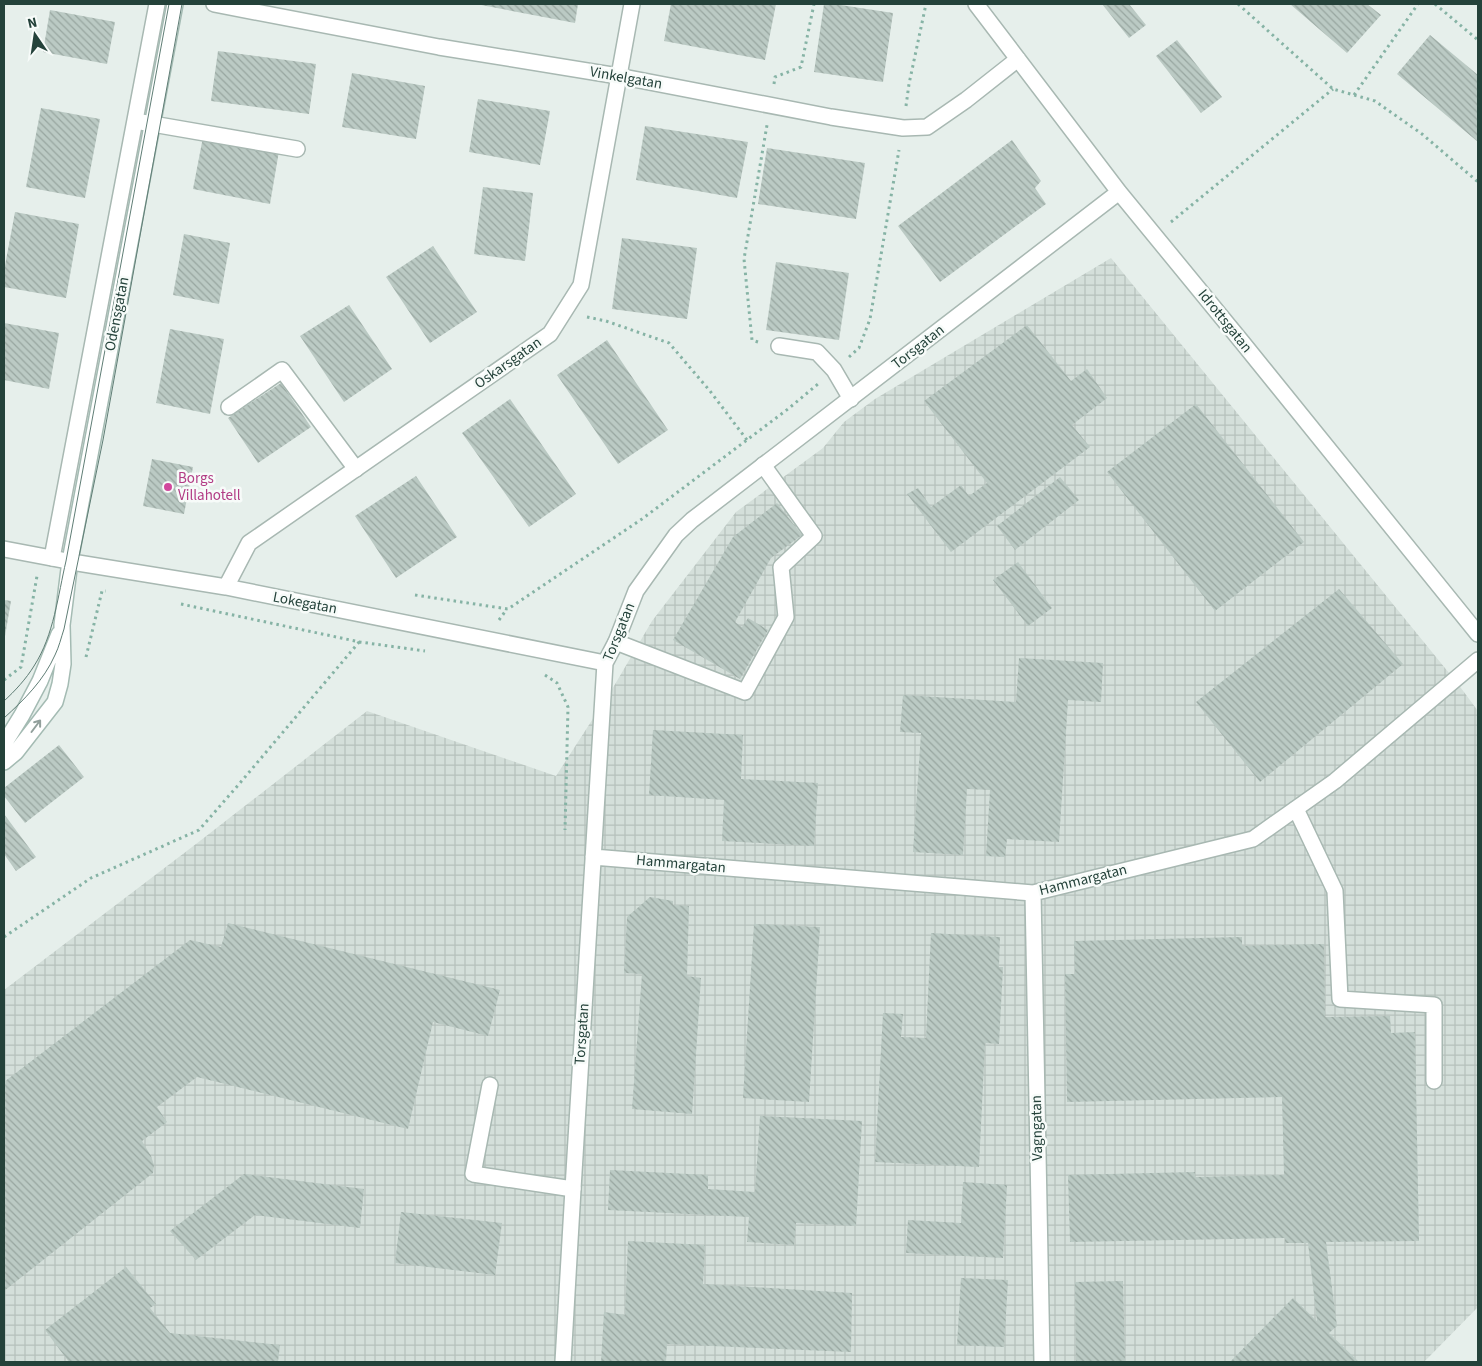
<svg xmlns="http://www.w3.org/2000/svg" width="1482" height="1366" viewBox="0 0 1482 1366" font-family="'Source Sans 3',sans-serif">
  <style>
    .industrial { fill: url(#industrial-grid) }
    .building { fill: url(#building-back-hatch) }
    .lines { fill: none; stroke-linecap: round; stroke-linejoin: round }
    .lane-casing { stroke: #a8b8b2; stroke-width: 18 }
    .street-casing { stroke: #a8b8b2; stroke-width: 18 }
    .secondary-casing { stroke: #a4bbb3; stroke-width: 18 }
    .path { stroke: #86b3a5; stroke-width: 3; stroke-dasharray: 2.5 4; stroke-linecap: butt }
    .lane { stroke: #fff; stroke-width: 15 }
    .street { stroke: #fff; stroke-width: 15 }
    .secondary { stroke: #fff; stroke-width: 15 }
    .tram { stroke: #5f7d75; stroke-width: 1 }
    .oneway { stroke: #92a09c }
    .hotel-dot { fill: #d1479c; stroke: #f7fbf9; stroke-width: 2 }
    .labels { text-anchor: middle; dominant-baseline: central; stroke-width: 5; stroke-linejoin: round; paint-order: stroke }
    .street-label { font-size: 15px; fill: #24423a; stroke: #f7fbf9 }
    .hotel-label { font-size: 15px; fill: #b23c85; stroke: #f7fbf9; text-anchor: start }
  </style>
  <defs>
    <pattern id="industrial-grid" width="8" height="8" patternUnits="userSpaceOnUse" patternTransform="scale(1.25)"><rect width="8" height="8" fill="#d4dfda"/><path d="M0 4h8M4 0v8" fill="none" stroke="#b6c1bc"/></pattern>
    <pattern id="building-back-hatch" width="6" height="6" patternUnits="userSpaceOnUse" patternTransform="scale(1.25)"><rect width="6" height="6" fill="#bbcac4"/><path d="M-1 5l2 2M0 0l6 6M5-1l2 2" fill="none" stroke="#98a6a0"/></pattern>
  </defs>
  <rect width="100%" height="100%" fill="#e6efeb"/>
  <path class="industrial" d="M 1111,258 L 1458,684 L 1478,711 L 1478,1307 L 1424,1362 L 4,1362 L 4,990 L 196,844 L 367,711 L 556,776 L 614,686 L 652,621 L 736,512 L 823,448 L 844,422 L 875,399 Z"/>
  <path class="building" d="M 476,4 L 578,4 L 575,23 Z
    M 671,4 L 776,4 L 765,60 L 664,41 Z
    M 824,4 L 834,4 L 893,13 L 883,82 L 814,72 Z
    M 1102,4 L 1129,4 L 1146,25 L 1129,38 Z
    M 1290,4 L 1367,4 L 1381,15 L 1347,53 Z
    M 50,10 L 115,22 L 107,64 L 43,52 Z
    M 1430,35 L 1478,75 L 1478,142 L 1397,74 Z
    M 1177,40 L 1222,97 L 1201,113 L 1156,56 Z
    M 218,51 L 316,64 L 309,114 L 211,101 Z
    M 352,73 L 425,86 L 416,139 L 342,127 Z
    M 478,99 L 550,111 L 540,165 L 469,152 Z
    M 41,108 L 100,119 L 85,198 L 26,187 Z
    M 645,126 L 748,142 L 737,198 L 636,180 Z
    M 203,137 L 279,151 L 270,204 L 193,189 Z
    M 1012,140 L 1041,181 L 1035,188 L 1046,204 L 940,282 L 898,226 Z
    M 767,148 L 865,163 L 856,219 L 758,204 Z
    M 483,187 L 533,193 L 525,261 L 474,254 Z
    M 15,212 L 79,224 L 66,298 L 4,287 L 4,271 Z
    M 184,234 L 230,243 L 219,304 L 173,295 Z
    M 622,238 L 697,248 L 687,319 L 612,309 Z
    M 433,246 L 477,312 L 430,343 L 386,277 Z
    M 776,262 L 849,273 L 839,340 L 766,330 Z
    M 349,305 L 392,369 L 344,402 L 300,336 Z
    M 4,323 L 59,333 L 49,389 L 4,380 Z
    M 1027,325 L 1071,381 L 1087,369 L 1107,398 L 1072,425 L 1090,447 L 951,552 L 907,494 L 918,488 L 931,507 L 961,485 L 969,496 L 987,483 L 924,401 Z
    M 170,329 L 224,339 L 210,414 L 156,403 Z
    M 607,340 L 668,430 L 618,464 L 557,375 Z
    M 281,383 L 311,427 L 258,463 L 228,418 Z
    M 510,399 L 576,494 L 529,527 L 462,433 Z
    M 1196,404 L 1304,542 L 1215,611 L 1107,472 Z
    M 152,459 L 193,467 L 184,514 L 143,506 Z
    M 416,476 L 457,537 L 396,578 L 355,516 Z
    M 1060,477 L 1079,500 L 1015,550 L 997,526 Z
    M 777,503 L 802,535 L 771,558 L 735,622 L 742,627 L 748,618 L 768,630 L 740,679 L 673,640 L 733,537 Z
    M 1018,562 L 1052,608 L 1028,626 L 993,580 Z
    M 1339,589 L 1403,664 L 1260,782 L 1196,702 Z
    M 4,600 L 11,601 L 5,636 L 4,636 Z
    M 1019,658 L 1103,663 L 1101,702 L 1068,700 L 1059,842 L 1007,839 L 1005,857 L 986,856 L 990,790 L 967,789 L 963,855 L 913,852 L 921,733 L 900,732 L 903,695 L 1016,702 Z
    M 653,730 L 743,735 L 741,779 L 818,783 L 814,846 L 722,841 L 724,800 L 649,795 Z
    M 59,745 L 84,777 L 25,823 L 4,796 L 4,788 Z
    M 4,814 L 36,857 L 16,871 L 4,854 Z
    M 650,897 L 673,901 L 673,905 L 689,906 L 687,976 L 701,978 L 692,1114 L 632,1109 L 642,974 L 624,973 L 627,917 Z
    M 228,923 L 500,990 L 488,1036 L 433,1022 L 408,1129 L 197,1077 L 157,1107 L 167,1122 L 142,1141 L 151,1156 L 154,1165 L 153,1173 L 4,1291 L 4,1082 L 190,940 L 221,947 Z
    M 754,924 L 820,927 L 809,1102 L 743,1098 Z
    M 931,933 L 1000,937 L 999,967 L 1003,967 L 999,1044 L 985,1043 L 979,1167 L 875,1162 L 883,1013 L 903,1014 L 901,1037 L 926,1038 Z
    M 1242,937 L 1242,946 L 1324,944 L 1325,1017 L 1390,1016 L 1391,1033 L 1415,1032 L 1419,1241 L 1326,1242 L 1337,1326 L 1329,1333 L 1359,1362 L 1230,1362 L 1293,1298 L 1317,1321 L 1308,1243 L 1285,1243 L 1285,1238 L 1070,1242 L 1068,1175 L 1195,1172 L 1195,1177 L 1284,1175 L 1282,1097 L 1067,1102 L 1065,974 L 1075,974 L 1074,941 Z
    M 760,1116 L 862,1121 L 856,1226 L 796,1223 L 794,1245 L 747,1242 L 749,1217 L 608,1210 L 610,1170 L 708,1175 L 708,1189 L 755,1192 Z
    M 244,1174 L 364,1189 L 360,1228 L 255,1215 L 196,1260 L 170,1231 Z
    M 963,1182 L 1007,1185 L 1003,1258 L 906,1253 L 908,1220 L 961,1223 Z
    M 401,1212 L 502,1223 L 495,1275 L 395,1263 Z
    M 628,1241 L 705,1245 L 703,1284 L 852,1293 L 851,1352 L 667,1344 L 666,1362 L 601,1362 L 604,1312 L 625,1315 Z
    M 126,1267 L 156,1304 L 150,1308 L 170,1333 L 280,1345 L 278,1362 L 69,1362 L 45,1330 Z
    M 961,1278 L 1008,1280 L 1004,1347 L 957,1345 Z
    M 1123,1281 L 1125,1362 L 1076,1362 L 1075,1282 Z"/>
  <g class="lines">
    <defs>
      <path id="lane" d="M 141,122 L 297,149
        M 779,346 L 817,352 L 834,370 L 851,399
        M 229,407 L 282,370 L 356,469
        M 52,558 L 157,4
        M 616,642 L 745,692 L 786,617 L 781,567 L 814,536 L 763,465
        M 1296,809 L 1335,891 L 1340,999 L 1434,1005 L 1434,1081
        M 490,1085 L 473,1174 L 573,1189"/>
      <path id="street" d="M 214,4 L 439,47 L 618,76 L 831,117 L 903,128 L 927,127 L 966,100 L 1018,59
        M 976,4 L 1119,192 L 1242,342 L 1478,634
        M 4,549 L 78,563 L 226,587 L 605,663
        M 226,587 L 249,543 L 550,334 L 581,285 L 632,4
        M 593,857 L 1033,893 L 1253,839 L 1335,781 L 1478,660
        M 1033,893 L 1042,1362
        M 563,1362 L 573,1189 L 605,663 L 616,642 L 636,591 L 676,535 L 692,520 L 1119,192"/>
      <path id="secondary" d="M 4,744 L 22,715 L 40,681 L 59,634
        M 4,762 L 16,752 L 55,702 L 60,684 L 63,664 L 62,625 L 70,561 L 175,4"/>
    </defs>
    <use href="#lane" class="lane-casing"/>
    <use href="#street" class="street-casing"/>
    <use href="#secondary" class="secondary-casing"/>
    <path class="path" d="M 1238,4 L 1333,89 L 1375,101 L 1422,134 L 1478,182
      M 1435,4 L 1478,40
      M 774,84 L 775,77 L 801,67 L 814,4
      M 1354,95 L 1418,4
      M 906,106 L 909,84 L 926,4
      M 1171,222 L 1333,89
      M 587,317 L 606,321 L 669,343 L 710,391 L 747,440
      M 758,342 L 752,340 L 744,259 L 767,125
      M 849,357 L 859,348 L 870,319 L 899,150
      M 415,595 L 508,609 L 642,519 L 788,409 L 818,384
      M 181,604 L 360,642 L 425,651
      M 499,620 L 507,609
      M 86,657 L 102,591 L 106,591
      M 545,675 L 557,683 L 568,707 L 565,830
      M 4,680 L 21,667 L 37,576
      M 4,937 L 91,878 L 199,830 L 240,783 L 360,641"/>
    <use href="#lane" class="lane"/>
    <use href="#street" class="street"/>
    <use href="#secondary" class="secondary"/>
    <path class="tram" d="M 4,701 C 15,691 26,679 34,666 C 54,635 58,595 66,561 L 169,4
      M 4,718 C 24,700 44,680 55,655 C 59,647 61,638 64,629 L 103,440 L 182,4"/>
  </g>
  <defs><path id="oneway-shaft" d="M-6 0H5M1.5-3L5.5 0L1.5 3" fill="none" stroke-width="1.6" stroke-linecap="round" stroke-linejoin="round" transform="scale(1.25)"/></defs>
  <use class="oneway" href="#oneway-shaft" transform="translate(36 726) rotate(-53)"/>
  <circle class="hotel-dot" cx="168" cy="487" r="5"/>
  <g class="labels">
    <g class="street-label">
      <text transform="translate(626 78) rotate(10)">Vinkelgatan</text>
      <text transform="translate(117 314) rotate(-79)">Odensgatan</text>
      <text transform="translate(1225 321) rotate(51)">Idrottsgatan</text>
      <text transform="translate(918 347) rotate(-38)">Torsgatan</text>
      <text transform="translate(508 363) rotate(-35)">Oskarsgatan</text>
      <text transform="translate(305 603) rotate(11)">Lokegatan</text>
      <text transform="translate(619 632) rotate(-68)">Torsgatan</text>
      <text transform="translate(681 864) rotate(5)">Hammargatan</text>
      <text transform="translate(1083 880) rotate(-14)">Hammargatan</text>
      <text transform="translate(582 1034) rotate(-86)">Torsgatan</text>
      <text transform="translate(1037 1128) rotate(-91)">Vagngatan</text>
    </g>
    <g class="hotel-label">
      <text x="178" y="478">Borgs<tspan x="178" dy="17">Villahotell</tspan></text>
    </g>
  </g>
  <rect width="1482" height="1366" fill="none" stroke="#24423a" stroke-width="10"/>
  <g transform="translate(35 35) rotate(347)" stroke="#f7fbf9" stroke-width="4" paint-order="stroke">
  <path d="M0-4L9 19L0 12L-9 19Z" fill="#24423a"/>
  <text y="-8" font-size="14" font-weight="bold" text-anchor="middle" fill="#24423a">N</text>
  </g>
</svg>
